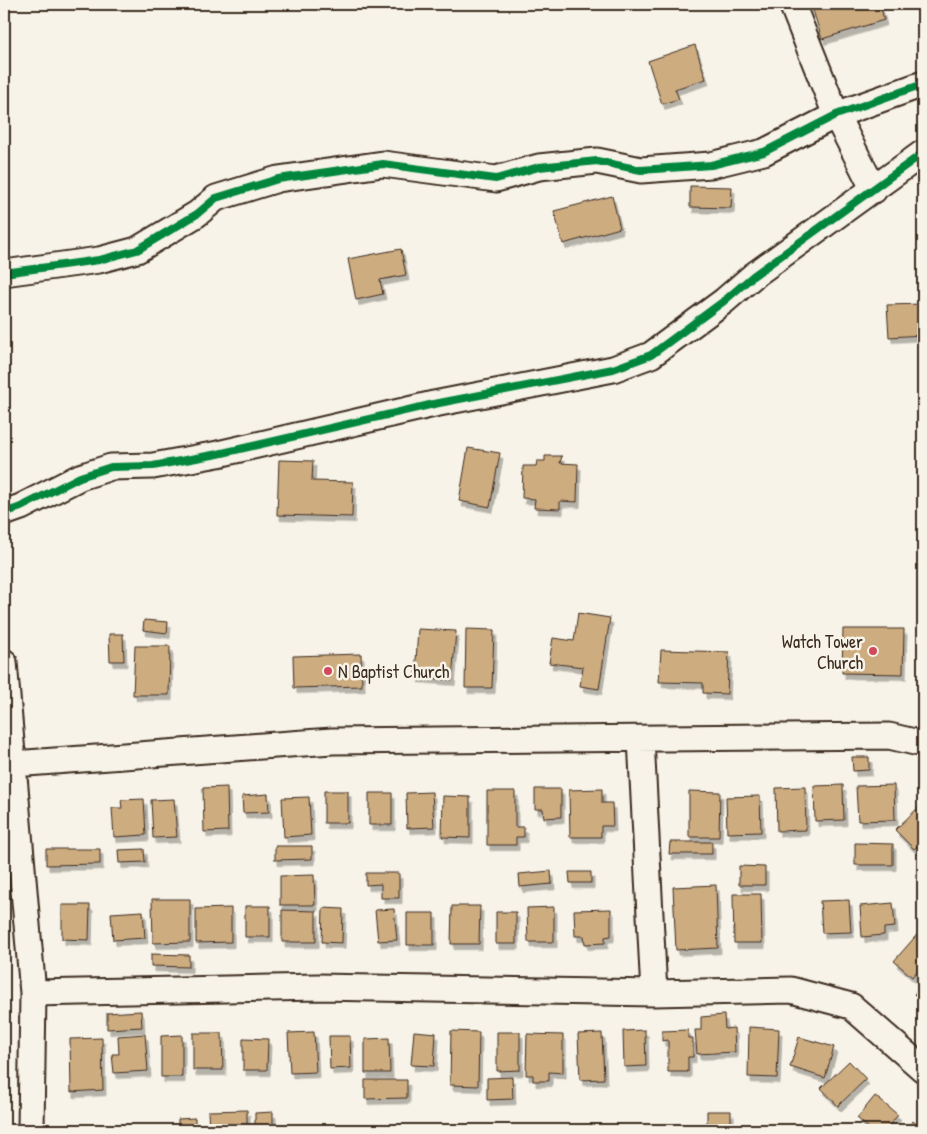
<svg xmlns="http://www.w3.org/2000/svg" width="927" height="1134" viewBox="0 0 927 1134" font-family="'Patrick Hand',sans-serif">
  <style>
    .building { fill: #cdac80; stroke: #3b2a1e; filter: url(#shadow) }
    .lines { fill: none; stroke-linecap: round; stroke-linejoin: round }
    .minor-casing { stroke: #3b2a1e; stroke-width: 29 }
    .minor { stroke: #f7f3e8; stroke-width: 25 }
    .cycleway-casing { stroke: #f7f3e8; stroke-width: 11 }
    .cycleway { stroke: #00873e; stroke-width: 8 }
    .poi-dot { fill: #d1495b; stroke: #f7f3e8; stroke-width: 2 }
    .labels { text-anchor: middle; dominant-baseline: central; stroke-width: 5; stroke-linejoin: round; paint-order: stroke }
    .poi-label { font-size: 18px; fill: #3b2a1e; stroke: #f7f3e8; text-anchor: end }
  </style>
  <defs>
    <filter id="shadow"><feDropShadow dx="3" dy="5.5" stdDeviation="0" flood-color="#0004"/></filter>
  </defs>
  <rect width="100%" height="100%" fill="#f7f3e8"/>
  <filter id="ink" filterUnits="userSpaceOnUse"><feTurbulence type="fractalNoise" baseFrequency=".02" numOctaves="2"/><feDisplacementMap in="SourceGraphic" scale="10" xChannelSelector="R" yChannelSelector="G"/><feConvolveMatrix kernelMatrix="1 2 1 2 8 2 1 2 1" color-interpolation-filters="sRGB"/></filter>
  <g filter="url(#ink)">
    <path class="building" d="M 811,4 L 880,4 L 884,20 L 822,39 Z
      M 695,45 L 706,79 L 675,89 L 679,99 L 662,104 L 648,61 Z
      M 690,186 L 732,187 L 731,208 L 690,207 Z
      M 612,196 L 620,228 L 563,244 L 554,211 Z
      M 401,249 L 406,275 L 380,280 L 383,294 L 356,300 L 348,259 Z
      M 923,304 L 923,335 L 889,337 L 887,305 Z
      M 468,448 L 500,453 L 490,507 L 459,501 Z
      M 545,456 L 562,456 L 560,463 L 578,464 L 577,502 L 560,501 L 560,509 L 534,508 L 535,499 L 522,498 L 523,466 L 536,466 L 537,461 L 545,461 Z
      M 279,460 L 313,461 L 312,481 L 353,482 L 352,517 L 277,515 Z
      M 578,613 L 610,618 L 599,689 L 580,686 L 583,667 L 549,663 L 553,638 L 574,641 Z
      M 144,620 L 168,622 L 167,633 L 143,630 Z
      M 418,629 L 456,631 L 452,680 L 415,677 Z
      M 466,629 L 494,630 L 492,688 L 465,688 Z
      M 843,629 L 904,629 L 903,674 L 842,673 Z
      M 109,634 L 123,634 L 124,661 L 110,661 Z
      M 135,646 L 170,646 L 169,695 L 133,695 Z
      M 661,650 L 729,652 L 727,694 L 703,693 L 703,683 L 659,682 Z
      M 361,654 L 362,686 L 294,688 L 293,656 Z
      M 852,757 L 869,757 L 869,770 L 853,771 Z
      M 843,785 L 844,820 L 815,821 L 814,786 Z
      M 894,785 L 895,820 L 858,821 L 856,786 Z
      M 227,787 L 228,831 L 204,832 L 203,788 Z
      M 805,787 L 806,830 L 777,831 L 776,788 Z
      M 535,789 L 561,789 L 561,817 L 544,818 L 543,809 L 535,809 Z
      M 602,789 L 602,803 L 612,803 L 613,826 L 601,826 L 601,837 L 570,837 L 569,790 Z
      M 324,791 L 348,791 L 348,823 L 324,823 Z
      M 487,791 L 515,791 L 515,827 L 524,827 L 524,837 L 516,837 L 516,845 L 487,845 Z
      M 689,791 L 720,792 L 719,837 L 689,837 Z
      M 432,792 L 434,827 L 407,828 L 406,793 Z
      M 369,793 L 392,793 L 392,825 L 369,825 Z
      M 268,794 L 269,812 L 243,813 L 242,796 Z
      M 443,796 L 470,797 L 470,838 L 442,837 Z
      M 760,796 L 761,832 L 727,833 L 726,797 Z
      M 309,797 L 311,835 L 284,837 L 282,798 Z
      M 144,799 L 146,835 L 114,837 L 112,808 L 122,808 L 121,800 Z
      M 174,799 L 177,837 L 153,838 L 151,800 Z
      M 923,803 L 923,840 L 914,849 L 895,830 Z
      M 670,842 L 712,842 L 712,854 L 669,854 Z
      M 855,843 L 893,844 L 893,865 L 855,865 Z
      M 275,846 L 312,846 L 312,859 L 275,860 Z
      M 46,849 L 100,849 L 100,864 L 46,865 Z
      M 144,849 L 145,862 L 119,863 L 118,850 Z
      M 739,866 L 765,867 L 765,885 L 739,885 Z
      M 551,871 L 552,884 L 520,887 L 519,874 Z
      M 569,872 L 591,872 L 591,883 L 570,883 Z
      M 366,873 L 399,873 L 399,898 L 381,898 L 381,884 L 366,885 Z
      M 314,875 L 315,905 L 280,905 L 280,876 Z
      M 716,885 L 718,948 L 676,950 L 673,887 Z
      M 733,894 L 761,894 L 762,943 L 734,943 Z
      M 152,899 L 190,899 L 190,942 L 153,943 Z
      M 849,900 L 851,932 L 822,933 L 820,901 Z
      M 893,903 L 895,927 L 884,928 L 884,935 L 862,937 L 860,906 Z
      M 62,905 L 90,905 L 89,940 L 62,939 Z
      M 245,906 L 270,906 L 270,937 L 245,937 Z
      M 452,906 L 480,906 L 479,944 L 451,944 Z
      M 554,907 L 554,942 L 528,942 L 527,908 Z
      M 231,908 L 231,942 L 196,943 L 196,909 Z
      M 323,908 L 343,909 L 342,943 L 322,942 Z
      M 394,909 L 397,940 L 378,941 L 375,910 Z
      M 611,909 L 611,936 L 605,937 L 605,943 L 585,944 L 584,936 L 575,936 L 574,910 Z
      M 282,910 L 316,911 L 316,942 L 282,942 Z
      M 143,911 L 145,938 L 113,940 L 111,913 Z
      M 496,912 L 516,912 L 516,944 L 496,944 Z
      M 407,913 L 434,913 L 434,945 L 407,945 Z
      M 922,929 L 923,964 L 912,977 L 894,961 Z
      M 151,954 L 189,955 L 189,967 L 151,966 Z
      M 923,985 L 923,1003 L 914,994 Z
      M 141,1011 L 142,1027 L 107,1029 L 107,1013 Z
      M 724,1015 L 725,1029 L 734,1028 L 735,1052 L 697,1054 L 695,1030 L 701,1030 L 701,1017 Z
      M 749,1027 L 779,1029 L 777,1078 L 748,1077 Z
      M 645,1030 L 646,1066 L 624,1067 L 623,1031 Z
      M 688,1030 L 688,1038 L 693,1038 L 693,1057 L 688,1057 L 688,1072 L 668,1072 L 668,1040 L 662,1041 L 662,1031 Z
      M 414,1031 L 436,1033 L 434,1066 L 411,1065 Z
      M 451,1031 L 479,1032 L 478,1086 L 450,1085 Z
      M 314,1032 L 316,1072 L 290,1073 L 288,1033 Z
      M 497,1032 L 520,1032 L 520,1070 L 497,1071 Z
      M 193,1033 L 222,1033 L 223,1070 L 193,1070 Z
      M 602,1033 L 604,1079 L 580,1080 L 578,1034 Z
      M 145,1034 L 148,1071 L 114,1073 L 112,1054 L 119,1054 L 118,1036 Z
      M 527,1034 L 563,1035 L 563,1073 L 549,1072 L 549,1081 L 533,1081 L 533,1075 L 526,1075 Z
      M 182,1035 L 182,1077 L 161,1077 L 161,1036 Z
      M 329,1036 L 350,1036 L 351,1068 L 330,1069 Z
      M 799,1037 L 834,1047 L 825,1078 L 790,1067 Z
      M 102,1038 L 103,1090 L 71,1092 L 70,1039 Z
      M 243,1038 L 268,1039 L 267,1070 L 243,1070 Z
      M 389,1038 L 390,1073 L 365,1073 L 365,1039 Z
      M 849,1061 L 866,1079 L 838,1106 L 821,1088 Z
      M 512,1077 L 513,1099 L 487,1100 L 487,1078 Z
      M 365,1080 L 407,1080 L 407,1098 L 365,1099 Z
      M 875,1096 L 898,1115 L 885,1130 L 871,1130 L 857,1118 Z
      M 247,1110 L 247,1130 L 209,1130 L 208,1111 Z
      M 707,1111 L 731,1111 L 731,1130 L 707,1130 Z
      M 273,1112 L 273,1129 L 255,1129 L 255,1113 Z
      M 195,1118 L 195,1130 L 178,1130 L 178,1119 Z
      M 913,1121 L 923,1130 L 904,1130 Z"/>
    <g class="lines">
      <defs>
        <path id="minor" d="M 792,4 L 836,115 L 874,190
          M 4,273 L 99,260 L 137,250 L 197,214 L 216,198 L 278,179 L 383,164 L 496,179 L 539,167 L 597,161 L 641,170 L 711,165 L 764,152 L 836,115 L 923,84
          M 4,513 L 21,507 L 80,477 L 111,467 L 153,466 L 218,454 L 434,404 L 613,369 L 651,355 L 724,301 L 753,276 L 923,153
          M 4,662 L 33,993 L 31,1130
          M 641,739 L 654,993
          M 13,764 L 332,741 L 889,736 L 923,744
          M 33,993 L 317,987 L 654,993 L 791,990 L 851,1006 L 923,1069"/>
      </defs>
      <use href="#minor" class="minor-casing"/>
      <use href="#minor" class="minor"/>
      <defs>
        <path id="cycleway" d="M 4,273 L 99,260 L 137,250 L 197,214 L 216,198 L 278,179 L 383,164 L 496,179 L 539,167 L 597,161 L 641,170 L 711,165 L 764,152 L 836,115 L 923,84
          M 4,513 L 21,507 L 80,477 L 111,467 L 153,466 L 218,454 L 434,404 L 613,369 L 651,355 L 724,301 L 753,276 L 923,153"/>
      </defs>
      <use href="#cycleway" class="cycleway-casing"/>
      <use href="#cycleway" class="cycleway"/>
    </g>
  </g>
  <g class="poi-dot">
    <circle cx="873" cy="651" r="5"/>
    <circle cx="328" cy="671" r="5"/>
  </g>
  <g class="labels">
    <g class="poi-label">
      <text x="863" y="641">Watch Tower<tspan x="863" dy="21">Church</tspan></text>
      <text x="338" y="671" text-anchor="start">N Baptist Church</text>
    </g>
  </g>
  <rect width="927" height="1134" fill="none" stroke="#f7f3e8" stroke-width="20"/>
  <rect x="10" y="10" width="907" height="1114" fill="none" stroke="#3b2a1e" stroke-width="2" filter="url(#ink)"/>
</svg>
